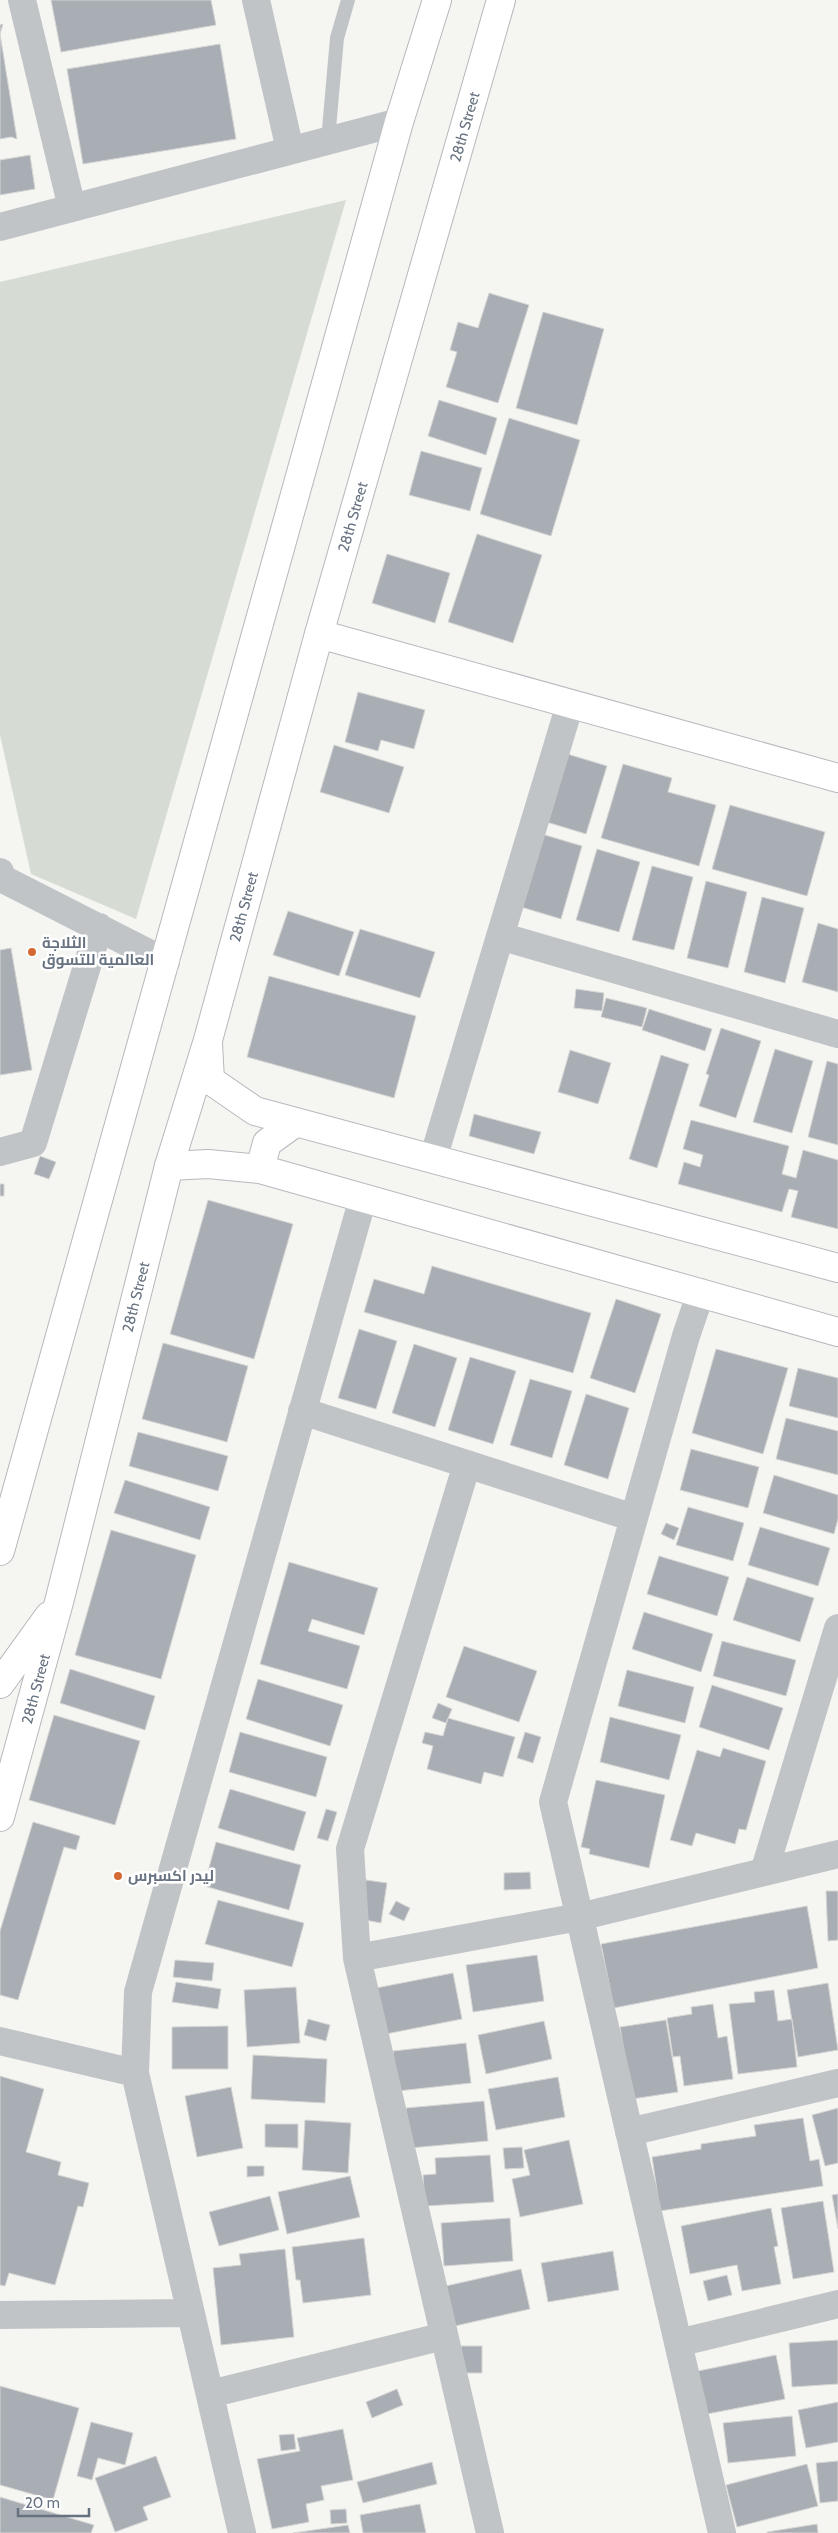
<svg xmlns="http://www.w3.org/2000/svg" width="838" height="2533" viewBox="0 0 838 2533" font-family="Cabin,Cairo,sans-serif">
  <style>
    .green { fill: #d6dcd3 }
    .building { fill: #a9aeb4; stroke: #d6d6d5 }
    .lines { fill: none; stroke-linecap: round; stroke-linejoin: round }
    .secondary-casing { stroke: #b6b9be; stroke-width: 30 }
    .primary-casing { stroke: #b5b8bb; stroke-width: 30 }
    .lane { stroke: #c1c4c7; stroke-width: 14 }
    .street { stroke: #c1c4c7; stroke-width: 28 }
    .secondary { stroke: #fff; stroke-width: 28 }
    .primary { stroke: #fff; stroke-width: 28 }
    .poi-dot { fill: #d46934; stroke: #fff; stroke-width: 2 }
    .labels { text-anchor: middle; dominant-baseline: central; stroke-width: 5; stroke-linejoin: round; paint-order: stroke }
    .street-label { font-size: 15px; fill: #677280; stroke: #fff }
    .poi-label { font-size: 15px; font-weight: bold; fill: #677280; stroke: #fff; text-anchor: start }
  </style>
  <rect width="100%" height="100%" fill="#f5f5f2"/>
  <path class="green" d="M 346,200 L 136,919 L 31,874 L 0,735 L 0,282 Z"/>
  <path class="building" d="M 51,0 L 211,0 L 216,25 L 61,52 Z
    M 3,24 L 0,34 L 17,139 L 11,137 L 0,139 L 0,25 Z
    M 220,44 L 236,139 L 83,164 L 67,69 Z
    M 30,155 L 35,189 L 0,195 L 0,160 Z
    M 489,293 L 529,305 L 498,403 L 446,387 L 457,352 L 450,350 L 458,322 L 478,328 Z
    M 543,312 L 604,329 L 577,425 L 516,408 Z
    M 439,400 L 497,418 L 486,455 L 428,436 Z
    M 509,418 L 580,440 L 551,536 L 480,514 Z
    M 421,451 L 482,468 L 470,511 L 409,495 Z
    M 477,534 L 542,555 L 513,643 L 448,622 Z
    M 387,554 L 450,573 L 435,623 L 372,603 Z
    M 358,692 L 425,710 L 414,749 L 381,740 L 378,751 L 345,742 Z
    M 334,745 L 404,767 L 389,813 L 320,792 Z
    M 561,752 L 607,766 L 586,834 L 540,820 Z
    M 623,764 L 672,778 L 668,792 L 716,805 L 699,866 L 601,838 Z
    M 730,805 L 825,832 L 807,896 L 712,869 Z
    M 535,832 L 582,846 L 561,919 L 521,907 Z
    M 597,849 L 640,862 L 619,932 L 576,920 Z
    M 652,866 L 693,877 L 674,950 L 632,940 Z
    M 706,881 L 747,892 L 728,968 L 687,958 Z
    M 762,897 L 804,908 L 785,983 L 744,972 Z
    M 288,911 L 354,932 L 339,976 L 273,955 Z
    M 818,923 L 838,929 L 838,992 L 802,982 Z
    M 360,929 L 435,952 L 420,998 L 345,975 Z
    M 11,948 L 32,1070 L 0,1075 L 0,950 Z
    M 269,976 L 416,1016 L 394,1098 L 247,1057 Z
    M 576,989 L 604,993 L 602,1011 L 574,1008 Z
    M 606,998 L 647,1008 L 642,1027 L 601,1017 Z
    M 649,1009 L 712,1029 L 705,1051 L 642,1030 Z
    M 721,1028 L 761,1041 L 736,1118 L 699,1106 L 709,1075 L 706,1074 Z
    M 775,1049 L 813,1061 L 792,1133 L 753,1122 Z
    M 570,1050 L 611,1063 L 598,1104 L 558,1092 Z
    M 661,1055 L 689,1064 L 657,1168 L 629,1159 Z
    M 827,1061 L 838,1064 L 838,1145 L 808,1137 Z
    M 474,1114 L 541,1132 L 534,1154 L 469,1136 Z
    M 691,1120 L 789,1146 L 782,1174 L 796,1178 L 803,1150 L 838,1160 L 838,1229 L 791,1217 L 798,1191 L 789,1189 L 782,1212 L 678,1184 L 684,1162 L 700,1167 L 703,1155 L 683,1149 Z
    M 40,1156 L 56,1162 L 49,1179 L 34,1174 Z
    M 0,1184 L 4,1184 L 4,1196 L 0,1196 Z
    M 208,1200 L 293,1224 L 254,1359 L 170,1334 Z
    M 432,1266 L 591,1313 L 573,1373 L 364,1312 L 374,1279 L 424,1294 Z
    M 616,1299 L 661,1314 L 635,1393 L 590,1378 Z
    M 359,1329 L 397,1341 L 376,1409 L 338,1398 Z
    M 163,1343 L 248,1366 L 227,1442 L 142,1419 Z
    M 414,1344 L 457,1358 L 435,1427 L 392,1413 Z
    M 716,1349 L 788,1368 L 763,1454 L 692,1433 Z
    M 470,1357 L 516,1371 L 493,1444 L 448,1430 Z
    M 798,1368 L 838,1378 L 838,1418 L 789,1406 Z
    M 530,1379 L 572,1391 L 552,1458 L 510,1445 Z
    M 586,1394 L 629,1408 L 608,1479 L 564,1465 Z
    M 786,1418 L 838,1431 L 838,1475 L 776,1459 Z
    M 138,1432 L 228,1456 L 218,1491 L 129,1466 Z
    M 691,1449 L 759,1467 L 748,1508 L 680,1490 Z
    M 774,1475 L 838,1495 L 838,1519 L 834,1534 L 763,1513 Z
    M 125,1480 L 210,1507 L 200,1540 L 114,1513 Z
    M 688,1507 L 744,1523 L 733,1561 L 676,1545 Z
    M 666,1523 L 679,1528 L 674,1540 L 661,1534 Z
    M 760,1527 L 830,1548 L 818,1586 L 748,1565 Z
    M 111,1530 L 196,1555 L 161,1679 L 75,1655 Z
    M 659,1556 L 729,1577 L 717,1616 L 647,1594 Z
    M 289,1562 L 378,1588 L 364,1635 L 312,1619 L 308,1631 L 360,1646 L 347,1689 L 260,1664 Z
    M 747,1577 L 814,1598 L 800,1642 L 733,1620 Z
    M 644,1612 L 713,1634 L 701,1672 L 632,1649 Z
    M 722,1641 L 796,1660 L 786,1696 L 713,1676 Z
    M 464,1646 L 537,1671 L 519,1722 L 446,1697 Z
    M 70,1669 L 155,1696 L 145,1730 L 60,1703 Z
    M 627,1670 L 694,1687 L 685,1723 L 618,1706 Z
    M 258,1679 L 343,1705 L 330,1746 L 246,1719 Z
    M 712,1685 L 783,1708 L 769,1750 L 699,1727 Z
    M 438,1703 L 452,1709 L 446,1723 L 432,1718 Z
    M 54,1715 L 140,1741 L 115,1825 L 29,1800 Z
    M 610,1717 L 681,1735 L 669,1780 L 600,1762 Z
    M 448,1718 L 515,1737 L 503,1777 L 484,1772 L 481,1784 L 427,1769 L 433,1746 L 422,1743 L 425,1732 L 443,1736 Z
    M 240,1732 L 327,1757 L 316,1797 L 229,1772 Z
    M 525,1732 L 541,1737 L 533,1763 L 517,1758 Z
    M 723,1748 L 766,1761 L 746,1830 L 739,1829 L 735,1844 L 696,1833 L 692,1846 L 670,1840 L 697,1750 L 720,1757 Z
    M 596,1780 L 665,1795 L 649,1868 L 589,1854 L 590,1849 L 581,1847 Z
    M 230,1789 L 306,1812 L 294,1851 L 218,1828 Z
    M 326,1809 L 337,1812 L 328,1841 L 317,1838 Z
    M 33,1822 L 80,1836 L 76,1850 L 64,1847 L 18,2000 L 0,1995 L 0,1931 Z
    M 216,1842 L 301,1865 L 289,1910 L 204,1886 Z
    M 530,1872 L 531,1889 L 504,1890 L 504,1873 Z
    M 366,1880 L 387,1883 L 381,1923 L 360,1919 Z
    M 826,1891 L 838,1891 L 838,1940 L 828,1941 Z
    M 218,1900 L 304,1923 L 292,1967 L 205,1944 Z
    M 396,1901 L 410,1908 L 404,1921 L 389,1914 Z
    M 807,1906 L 818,1968 L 614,2008 L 601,1944 Z
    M 537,1955 L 544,2001 L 473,2012 L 466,1965 Z
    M 175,1960 L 214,1963 L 212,1981 L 173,1977 Z
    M 453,1973 L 462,2019 L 386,2034 L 376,1988 Z
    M 176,1982 L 221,1989 L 218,2009 L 172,2002 Z
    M 828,1983 L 838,2050 L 798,2057 L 787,1990 Z
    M 296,1987 L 300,2043 L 247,2047 L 244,1990 Z
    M 774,1990 L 778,2021 L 792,2019 L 797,2067 L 738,2074 L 729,2004 L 755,2002 L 754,1992 Z
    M 713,2004 L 718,2038 L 727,2036 L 733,2079 L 684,2086 L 680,2056 L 673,2057 L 667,2018 L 692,2014 L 691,2007 Z
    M 308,2019 L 330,2025 L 326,2041 L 304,2035 Z
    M 666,2020 L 678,2092 L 632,2099 L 620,2027 Z
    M 544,2021 L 552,2059 L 486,2074 L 478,2035 Z
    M 228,2026 L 228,2069 L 172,2069 L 172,2027 Z
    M 466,2043 L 471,2083 L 398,2091 L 393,2051 Z
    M 253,2055 L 327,2059 L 325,2103 L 251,2099 Z
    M 0,2076 L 44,2089 L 26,2152 L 61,2162 L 58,2175 L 89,2183 L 83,2207 L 78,2206 L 55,2285 L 9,2273 L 5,2286 L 0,2285 Z
    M 558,2077 L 565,2117 L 496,2130 L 488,2089 Z
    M 231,2087 L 243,2148 L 197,2157 L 185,2096 Z
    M 484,2101 L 488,2141 L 410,2148 L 406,2108 Z
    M 838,2108 L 838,2163 L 825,2166 L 812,2115 Z
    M 803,2118 L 810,2161 L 819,2159 L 823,2186 L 660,2211 L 652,2157 L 701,2149 L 701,2144 L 756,2136 L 754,2125 Z
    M 305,2120 L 351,2123 L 348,2173 L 302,2170 Z
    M 265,2124 L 298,2124 L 298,2148 L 265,2147 Z
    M 569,2140 L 583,2204 L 520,2217 L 512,2179 L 530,2175 L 524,2150 Z
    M 522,2147 L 524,2168 L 505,2169 L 503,2148 Z
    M 490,2155 L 494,2202 L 425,2206 L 423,2175 L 436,2174 L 435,2158 Z
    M 247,2166 L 264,2166 L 264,2176 L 247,2177 Z
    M 350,2176 L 360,2217 L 287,2234 L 278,2192 Z
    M 838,2194 L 838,2229 L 832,2195 Z
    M 270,2196 L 279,2230 L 219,2246 L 209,2212 Z
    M 823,2201 L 834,2272 L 793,2279 L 781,2208 Z
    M 771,2208 L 778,2246 L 774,2247 L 781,2284 L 742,2291 L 737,2265 L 690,2274 L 681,2226 Z
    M 510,2218 L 513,2261 L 444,2266 L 441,2223 Z
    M 364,2238 L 371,2295 L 303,2303 L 300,2280 L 296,2280 L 292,2247 Z
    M 285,2249 L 294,2337 L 221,2345 L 213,2268 L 241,2265 L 239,2254 Z
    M 613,2251 L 619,2290 L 548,2302 L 541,2263 Z
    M 521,2269 L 530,2309 L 455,2326 L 446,2286 Z
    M 727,2275 L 732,2295 L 708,2301 L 703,2281 Z
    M 838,2340 L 838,2384 L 792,2387 L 789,2343 Z
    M 461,2346 L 482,2346 L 482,2373 L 461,2373 Z
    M 776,2355 L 785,2399 L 707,2414 L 698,2371 Z
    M 0,2386 L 79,2408 L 53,2500 L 0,2485 Z
    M 397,2389 L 403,2405 L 372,2418 L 366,2402 Z
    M 838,2402 L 838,2442 L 806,2448 L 798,2410 Z
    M 792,2416 L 796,2456 L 728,2463 L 723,2423 Z
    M 91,2422 L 133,2433 L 125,2465 L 98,2458 L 92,2480 L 77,2476 Z
    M 343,2429 L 353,2480 L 321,2486 L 324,2500 L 306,2504 L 309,2522 L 272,2529 L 257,2459 L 300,2451 L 297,2438 Z
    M 294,2434 L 296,2449 L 281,2451 L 279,2435 Z
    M 156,2456 L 171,2497 L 143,2507 L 148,2520 L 115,2532 L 95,2478 Z
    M 838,2461 L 838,2501 L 820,2503 L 816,2463 Z
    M 432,2462 L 437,2484 L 363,2503 L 357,2482 Z
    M 807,2464 L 818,2506 L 737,2527 L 726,2485 Z
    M 0,2497 L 94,2525 L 91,2533 L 0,2533 Z
    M 420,2504 L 426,2533 L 363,2533 L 360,2515 Z
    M 346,2509 L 347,2523 L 331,2524 L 330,2510 Z
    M 817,2524 L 818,2533 L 767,2533 L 767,2532 Z
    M 348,2525 L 350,2533 L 293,2533 Z"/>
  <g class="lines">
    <defs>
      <path id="secondary" d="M 319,634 L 838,778
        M 208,1043 L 210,1080 L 255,1111 L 838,1268
        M 169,1166 L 208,1164 L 260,1169 L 838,1332
        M 260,1169 L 267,1143 L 296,1122"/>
      <path id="primary" d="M 0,1551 L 399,122 L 437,0
        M 0,1684 L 49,1616
        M 0,1817 L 59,1602 L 169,1166 L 208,1040 L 319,634 L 501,0"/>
    </defs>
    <use href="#secondary" class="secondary-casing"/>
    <use href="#primary" class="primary-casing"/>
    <path class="lane" d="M 328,140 L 337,38 L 348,0"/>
    <path class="street" d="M 22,0 L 72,208
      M 256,0 L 290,150
      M 0,227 L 399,122
      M 0,872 L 1,878 L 166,962
      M 500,936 L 838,1034
      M 0,1152 L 33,1143 L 99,927
      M 433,1159 L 570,704
      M 701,1292 L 686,1336 L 553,1802 L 722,2533
      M 302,1411 L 634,1518
      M 467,1464 L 350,1849 L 357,1958 L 490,2533
      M 764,1872 L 838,1628
      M 357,1958 L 579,1917 L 838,1854
      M 0,2041 L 135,2073
      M 629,2132 L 838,2083
      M 0,2315 L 191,2313
      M 678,2343 L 838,2304
      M 210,2394 L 444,2336
      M 242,2533 L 135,2073 L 138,1992 L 363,1198"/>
    <use href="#secondary" class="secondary"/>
    <use href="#primary" class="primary"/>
  </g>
  <g class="poi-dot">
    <circle cx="32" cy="952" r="5"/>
    <circle cx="118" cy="1876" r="5"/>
  </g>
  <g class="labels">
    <g class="street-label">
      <text transform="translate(465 127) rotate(-74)">28th Street</text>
      <text transform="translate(353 517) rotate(-74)">28th Street</text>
      <text transform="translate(244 907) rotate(-75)">28th Street</text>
      <text transform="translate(136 1297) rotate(-76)">28th Street</text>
      <text transform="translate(36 1689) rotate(-75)">28th Street</text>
    </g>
    <g class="poi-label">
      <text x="42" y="943">الثلاجة<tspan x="42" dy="17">العالمية للتسوق</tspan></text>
      <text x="128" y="1876">ليدر اكسبرس</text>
    </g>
  </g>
  <path d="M18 2508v8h71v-8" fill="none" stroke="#677280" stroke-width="2.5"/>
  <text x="25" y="2508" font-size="15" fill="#677280" stroke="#ffffff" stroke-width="4" paint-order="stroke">20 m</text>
</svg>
